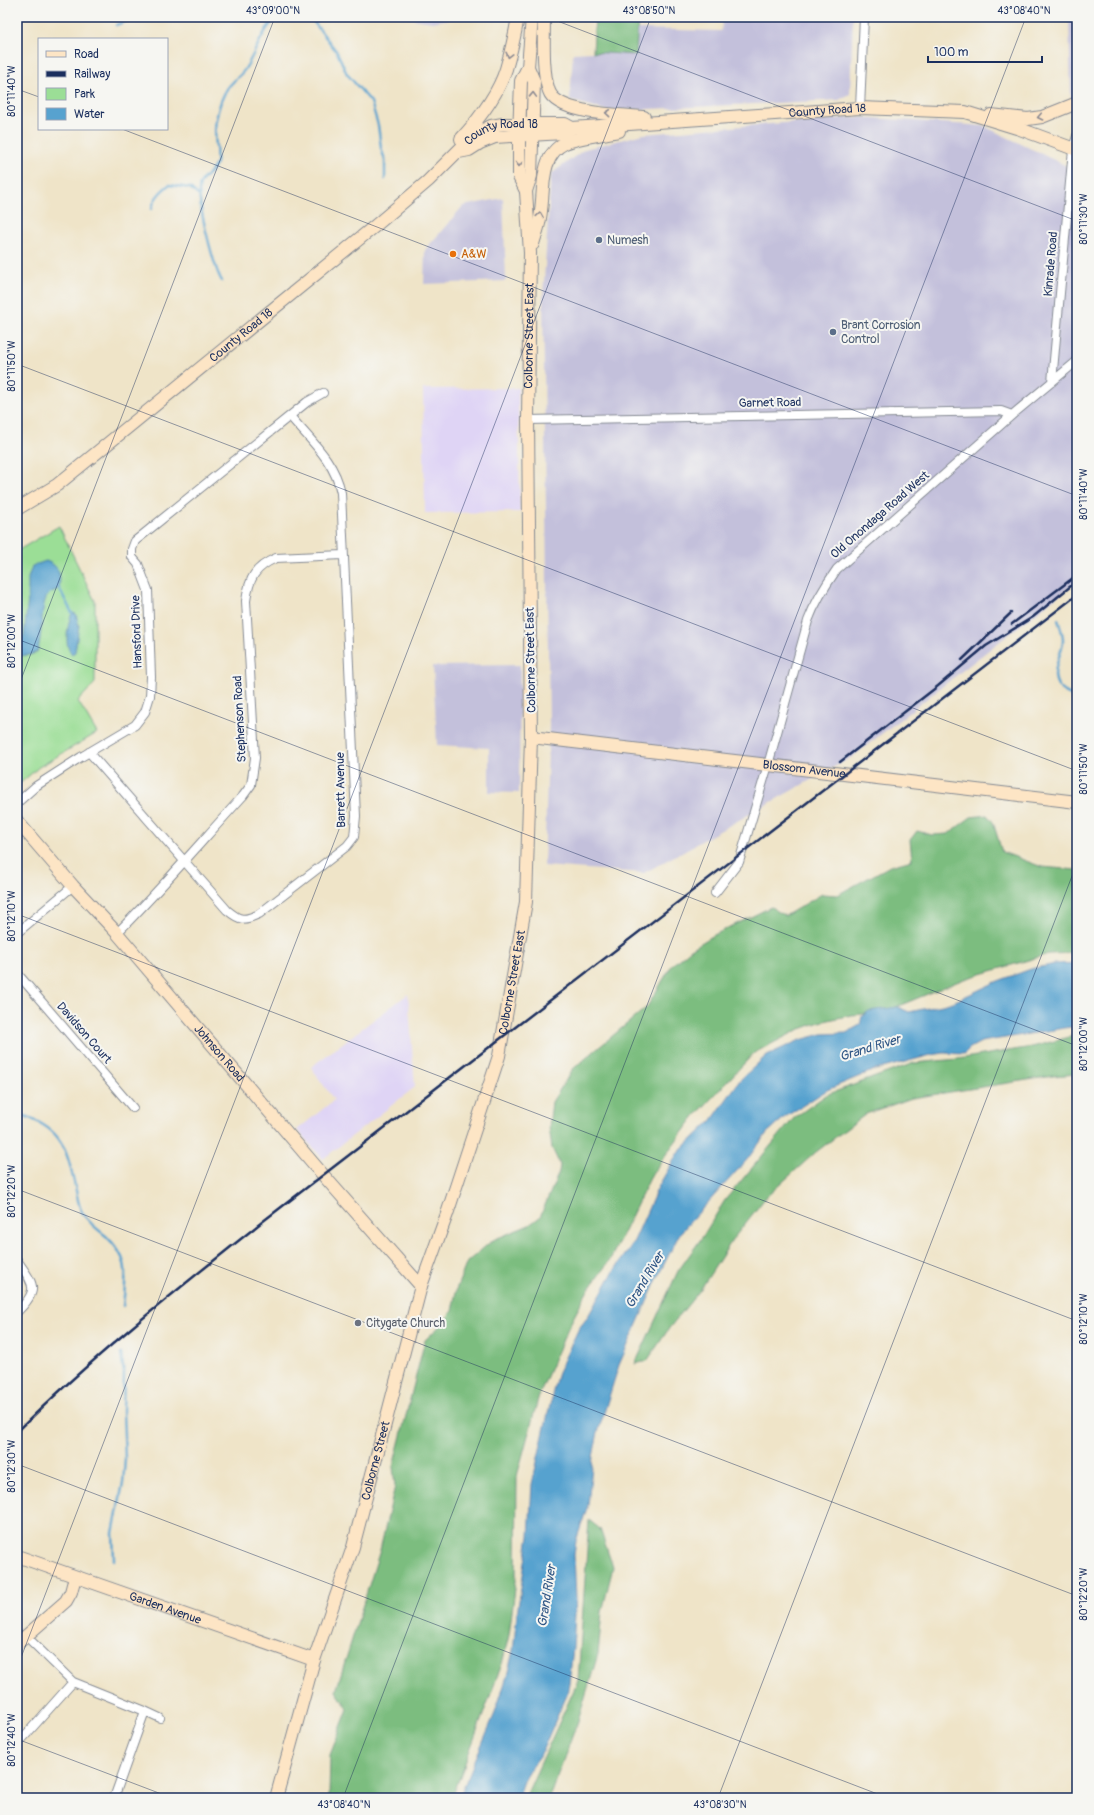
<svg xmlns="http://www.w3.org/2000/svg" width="1094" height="1815" viewBox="0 0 1094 1815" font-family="Pangolin,sans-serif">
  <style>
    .built { fill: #dfd4f5 }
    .industrial { fill: #c3c0db }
    .green { fill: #9bde96; stroke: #5b867a }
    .forest { fill: #7cbd7f; stroke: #4c766e }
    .water { fill: #57a2cf; stroke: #396896 }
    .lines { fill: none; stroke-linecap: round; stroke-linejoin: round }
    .stream { stroke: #57a2cf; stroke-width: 2.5 }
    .street-casing { stroke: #858a93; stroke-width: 10 }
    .secondary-casing { stroke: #858a93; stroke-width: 14 }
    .street { stroke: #fff; stroke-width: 8 }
    .secondary { stroke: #fde5c5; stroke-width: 12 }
    .rail { stroke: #1b2f5e; stroke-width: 2.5 }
    .oneway { stroke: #8c8a92 }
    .ticks { fill: none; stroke: #1b2f5e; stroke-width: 1; stroke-opacity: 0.45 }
    .service-dot { fill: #5c6f8a; stroke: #f6f6f2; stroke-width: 1.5 }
    .food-dot { fill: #e8710a; stroke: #f6f6f2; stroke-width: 1.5 }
    .worship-dot { fill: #6b7280; stroke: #f6f6f2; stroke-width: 1.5 }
    .labels { text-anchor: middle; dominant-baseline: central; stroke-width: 4; stroke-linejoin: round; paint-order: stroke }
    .street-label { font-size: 12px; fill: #1b2f5e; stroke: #f6f6f2 }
    .service-label { font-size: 12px; fill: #4e5e75; stroke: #f6f6f2; text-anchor: start }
    .food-label { font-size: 12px; fill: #c56008; stroke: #f6f6f2; text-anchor: start }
    .worship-label { font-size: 12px; fill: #5b616d; stroke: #f6f6f2; text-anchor: start }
    .water-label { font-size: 13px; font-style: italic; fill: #305786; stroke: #f6f6f2 }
    .neatline { fill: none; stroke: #1b2f5e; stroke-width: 1.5 }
    .ticks-label { font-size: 10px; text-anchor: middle; fill: #1b2f5e }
  </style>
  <rect width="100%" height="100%" fill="#f6f6f2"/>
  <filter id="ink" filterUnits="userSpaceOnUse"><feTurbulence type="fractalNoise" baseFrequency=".025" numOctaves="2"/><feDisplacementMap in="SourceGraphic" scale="8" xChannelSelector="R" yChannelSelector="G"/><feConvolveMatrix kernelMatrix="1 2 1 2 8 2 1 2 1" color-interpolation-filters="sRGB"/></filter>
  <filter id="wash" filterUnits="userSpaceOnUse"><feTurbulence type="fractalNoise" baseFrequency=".012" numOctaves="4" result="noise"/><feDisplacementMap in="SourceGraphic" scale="16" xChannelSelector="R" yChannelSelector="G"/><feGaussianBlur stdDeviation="0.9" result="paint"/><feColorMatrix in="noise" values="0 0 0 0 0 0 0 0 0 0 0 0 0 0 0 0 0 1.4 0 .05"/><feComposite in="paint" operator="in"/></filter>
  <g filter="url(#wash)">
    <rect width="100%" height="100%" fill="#efe4c8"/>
    <path class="built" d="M 518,388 L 520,512 L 425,513 L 423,389 Z
      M 408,994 L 415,1087 L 323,1159 L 297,1130 L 334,1100 L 311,1067 Z"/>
    <path class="industrial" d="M 400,17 L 461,17 L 433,22 Z
      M 723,17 L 853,17 L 850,94 L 839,100 L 608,111 L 570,100 L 573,53 L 593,52 L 636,55 L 637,29 L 721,31 Z
      M 1069,17 L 1077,17 L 1077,106 L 1071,102 Z
      M 858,117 L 984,126 L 1077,171 L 1077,581 L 852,757 L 644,873 L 544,866 L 549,725 L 543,296 L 551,174 L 585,149 L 644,134 Z
      M 503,198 L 506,281 L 424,284 L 425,250 L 463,206 Z
      M 520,665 L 519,793 L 489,792 L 489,748 L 437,745 L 433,666 Z"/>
    <path class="green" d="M 59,526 L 95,601 L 95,683 L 78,701 L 97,733 L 39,767 L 17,786 L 17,551 Z"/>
    <path class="forest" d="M 595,17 L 638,17 L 636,55 L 593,52 Z
      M 987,815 L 993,822 L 1002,852 L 1042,867 L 1077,870 L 1077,953 L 1049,954 L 964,979 L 896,1007 L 876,1013 L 851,1015 L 820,1022 L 800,1029 L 754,1053 L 695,1116 L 669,1150 L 651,1176 L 610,1260 L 588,1290 L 568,1328 L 539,1395 L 517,1476 L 516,1581 L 509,1635 L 502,1664 L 452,1798 L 329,1798 L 330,1755 L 348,1709 L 336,1691 L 380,1550 L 395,1486 L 393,1467 L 425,1340 L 443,1323 L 452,1311 L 457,1287 L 467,1262 L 493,1240 L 529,1225 L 540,1217 L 559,1172 L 560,1165 L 552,1148 L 549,1127 L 552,1102 L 573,1069 L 647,1007 L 672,965 L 691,949 L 714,935 L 771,907 L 785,916 L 822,894 L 837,895 L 890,866 L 912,860 L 910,840 L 917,831 L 932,835 L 948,834 L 971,817 Z
      M 1077,1035 L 1077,1074 L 1053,1076 L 912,1098 L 866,1114 L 816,1152 L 766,1197 L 733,1239 L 700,1290 L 670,1327 L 647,1361 L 635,1364 L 678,1271 L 703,1236 L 725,1200 L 794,1118 L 826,1095 L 914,1063 L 958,1059 L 1032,1047 Z
      M 589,1520 L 600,1529 L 613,1567 L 602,1612 L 598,1654 L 578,1721 L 549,1798 L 525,1798 L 578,1681 Z"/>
    <path class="water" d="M 46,561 C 60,566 61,575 59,588 C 56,591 50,592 48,595 C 40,605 43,636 37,652 L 30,655 L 17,656 L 17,639 L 21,640 L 24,635 L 28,599 L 28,578 L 32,566 Z
      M 72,613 L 76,614 L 79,626 L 75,652 L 72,654 C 63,646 68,623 72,613 Z
      M 1077,963 L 1077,1026 L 981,1042 L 970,1048 L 964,1054 L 944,1053 L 931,1055 L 872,1071 L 827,1090 L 785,1117 L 767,1133 L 746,1161 L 680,1233 L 661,1270 L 619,1365 L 598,1432 L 593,1457 L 588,1505 L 576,1541 L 574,1555 L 576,1598 L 573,1648 L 569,1684 L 567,1694 L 540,1756 L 527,1773 L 518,1798 L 459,1798 L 495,1713 L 507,1676 L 513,1651 L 517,1614 L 529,1536 L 532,1484 L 554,1387 L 558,1372 L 579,1328 L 587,1318 L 612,1274 L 633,1243 L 658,1187 L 677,1154 L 712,1120 L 740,1080 L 767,1055 L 800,1040 L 822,1034 L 846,1033 L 860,1025 L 862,1016 L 869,1011 L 898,1007 L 909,1012 L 942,1005 L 953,1002 L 998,981 L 1031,969 L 1055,964 Z"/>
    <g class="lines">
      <path class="stream" d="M 310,17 L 337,52 L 347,74 L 371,102 L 378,125 L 381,148 L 385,160 L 385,179
        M 116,25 L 138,17
        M 152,209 C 154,198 160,192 169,185 L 190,188 L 198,195
        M 222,281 C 215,271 195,196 200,184 C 203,176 214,172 216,163 C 218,148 213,135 216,120 C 218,110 221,98 227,89 C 232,81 241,76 245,69 C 256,52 262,30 277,17
        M 59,588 L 72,613
        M 1058,620 C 1061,628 1063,633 1063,641 C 1062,656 1047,675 1061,689 C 1065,693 1072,695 1077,698
        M 17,1113 C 61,1129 65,1142 75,1186 C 77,1194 78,1205 82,1212 C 88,1222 97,1229 106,1236 C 131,1260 126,1274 123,1306
        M 114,1560 L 113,1533 L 123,1483 L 125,1459 L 123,1411 L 124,1373 L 121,1354"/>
    </g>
  </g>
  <g filter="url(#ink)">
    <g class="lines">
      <defs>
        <path id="street" d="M 860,108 L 864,17
          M 1052,382 L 1073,149 L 1077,136
          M 528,420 L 1001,411 L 1012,415
          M 89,752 L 227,910 C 240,921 244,921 259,914 L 347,846 L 354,837 L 356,816 L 341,493 C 335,461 310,440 290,416
          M 17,803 L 36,786 L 81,757 L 135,725 L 145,712 L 150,696 L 151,677 L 148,590 L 138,564 L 132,557 L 132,549 L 135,541 L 307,402 L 323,393
          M 715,893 L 739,862 L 768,765 L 808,621 C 815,602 825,586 837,569 L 1012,415 L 1077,361
          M 17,933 L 73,886
          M 117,933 C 161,889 201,842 243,796 L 251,785 L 255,758 L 246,601 C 249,578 255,567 276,558 L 343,555
          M 17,973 L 133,1108
          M 17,1260 C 33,1284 41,1289 17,1312
          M 26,1636 L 73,1682 L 145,1711 L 160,1718
          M 23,1738 L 73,1682
          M 114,1798 L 145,1711"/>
        <g id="secondary">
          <path d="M 544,17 C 544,37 542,72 549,91 C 557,114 622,115 644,117"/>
          <path d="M 991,115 L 1028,119 L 1042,117 L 1077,103"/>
          <path d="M 461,139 C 479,119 498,95 506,69 C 511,52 515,34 518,17"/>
          <path id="s1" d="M 459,152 L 469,150 L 480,143 L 495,137 L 564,133 L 572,128 L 860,108 L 913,110 L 965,112 L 1020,129 L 1077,150"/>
          <path d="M 526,191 L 519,177 L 519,135 L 521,81 L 528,67 L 532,17"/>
          <path d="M 533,244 C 535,236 539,227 540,218 C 545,193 538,156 565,143 C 581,136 602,135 619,131"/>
          <path id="s2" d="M 17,509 L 57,485 L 375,226 L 428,181 L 475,134 L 491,126 L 503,124 L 565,124 L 572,128"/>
          <path id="s3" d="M 531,737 C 713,759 895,779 1077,802"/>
          <path id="s4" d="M 17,821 L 73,886 L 117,933 L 324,1176 L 421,1286"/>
          <path id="s5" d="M 17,1556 L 314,1660"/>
          <path d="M 17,1644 L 66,1601 L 71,1592 L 75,1577"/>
          <path id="s6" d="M 276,1798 L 314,1660 L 353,1547 L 421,1286 L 447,1214 L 499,1056 L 526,902 L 531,737 L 528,420 L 530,253 L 526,191 L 531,176 L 534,81 L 528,67"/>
        </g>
      </defs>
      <use href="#street" class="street-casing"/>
      <use href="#secondary" class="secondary-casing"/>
      <use href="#street" class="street"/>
      <use href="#secondary" class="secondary"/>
      <path class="rail" d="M 1012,624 L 1077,575
        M 962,660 L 1011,613
        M 840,762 L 938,686 L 986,646 L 1033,617 L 1077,581
        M 17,1432 C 93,1356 178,1289 262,1222 L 1077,595"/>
    </g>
    <defs><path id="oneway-chevron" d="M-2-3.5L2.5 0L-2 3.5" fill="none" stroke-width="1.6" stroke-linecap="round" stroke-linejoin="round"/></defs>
    <g class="oneway">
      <use href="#oneway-chevron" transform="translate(509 55) rotate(104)"/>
      <use href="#oneway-chevron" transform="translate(533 95) rotate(-88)"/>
      <use href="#oneway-chevron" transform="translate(608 113) rotate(-174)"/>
      <use href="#oneway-chevron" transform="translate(1040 117) rotate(168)"/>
      <use href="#oneway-chevron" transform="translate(519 164) rotate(90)"/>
      <use href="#oneway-chevron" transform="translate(540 215) rotate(-81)"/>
    </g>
  </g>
  <path class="ticks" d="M 547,17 L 1077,221M 17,89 L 39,97M 122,129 L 1077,496M 17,364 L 1077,771M 17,639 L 1077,1046M 17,690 L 275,17M 17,914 L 1077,1321M 17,1189 L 1077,1596M 17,1464 L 888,1798M 17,1668 L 651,17M 17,1739 L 172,1798M 343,1798 L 1026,17M 718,1798 L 1077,863"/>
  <g class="service-dot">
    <circle cx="599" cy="240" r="4"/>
    <circle cx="833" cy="332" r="4"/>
  </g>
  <circle class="food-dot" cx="453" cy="254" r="4"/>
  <circle class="worship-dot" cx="358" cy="1323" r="4"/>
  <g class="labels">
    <g class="street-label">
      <text stroke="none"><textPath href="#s1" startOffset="374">County Road 18</textPath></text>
      <text stroke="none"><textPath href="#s2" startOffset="619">County Road 18</textPath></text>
      <text transform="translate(1051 264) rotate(-85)">Kinrade Road</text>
      <text stroke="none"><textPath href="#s2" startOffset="284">County Road 18</textPath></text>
      <text stroke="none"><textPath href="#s6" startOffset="1498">Colborne Street East</textPath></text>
      <text transform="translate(770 403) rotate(-1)">Garnet Road</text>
      <text transform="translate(880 515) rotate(-41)">Old Onondaga Road West</text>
      <text transform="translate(137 632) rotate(-92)">Hansford Drive</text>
      <text transform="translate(531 660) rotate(-91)">Colborne Street East</text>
      <text transform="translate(240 719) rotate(-93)">Stephenson Road</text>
      <text stroke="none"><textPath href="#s3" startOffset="275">Blossom Avenue</textPath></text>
      <text transform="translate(341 790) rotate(-91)">Barrett Avenue</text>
      <text stroke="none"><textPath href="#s6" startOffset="850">Colborne Street East</textPath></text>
      <text transform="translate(84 1033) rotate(49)">Davidson Court</text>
      <text stroke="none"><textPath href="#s4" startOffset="308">Johnson Road</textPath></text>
      <text stroke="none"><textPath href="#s6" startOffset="352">Colborne Street</textPath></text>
      <text stroke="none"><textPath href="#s5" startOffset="157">Garden Avenue</textPath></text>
    </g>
    <g class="service-label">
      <text x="607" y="240">Numesh</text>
      <text x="841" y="325">Brant Corrosion<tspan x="841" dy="14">Control</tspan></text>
    </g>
    <g class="food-label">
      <text x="461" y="254">A&amp;W</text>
    </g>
    <g class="worship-label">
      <text x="366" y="1323">Citygate Church</text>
    </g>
    <g class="water-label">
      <text transform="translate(870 1048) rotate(-17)">Grand River</text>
      <text transform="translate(645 1280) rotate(-59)">Grand River</text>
      <text transform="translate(547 1596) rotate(-81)">Grand River</text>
    </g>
  </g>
  <rect width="1094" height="1815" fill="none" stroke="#f6f6f2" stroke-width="44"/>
  <rect x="38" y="38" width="130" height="92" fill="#f6f6f2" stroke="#9ea6b7"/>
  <rect x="46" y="51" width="20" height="6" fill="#fde5c5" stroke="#9ea6b7"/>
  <text x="74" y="58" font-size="12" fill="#1b2f5e">Road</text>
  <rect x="46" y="71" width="20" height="6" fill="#1b2f5e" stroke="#9ea6b7"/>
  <text x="74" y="78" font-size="12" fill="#1b2f5e">Railway</text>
  <rect x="46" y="88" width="20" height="12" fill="#9bde96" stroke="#9ea6b7"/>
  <text x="74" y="98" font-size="12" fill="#1b2f5e">Park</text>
  <rect x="46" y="108" width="20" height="12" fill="#57a2cf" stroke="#9ea6b7"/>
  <text x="74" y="118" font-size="12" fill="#1b2f5e">Water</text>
  <path d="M928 56v6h114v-6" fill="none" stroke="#1b2f5e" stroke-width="2"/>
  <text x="934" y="56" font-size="12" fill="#1b2f5e" stroke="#f6f6f2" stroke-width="3" paint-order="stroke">100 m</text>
  <rect x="22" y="22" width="1050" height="1771" class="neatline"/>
  <g class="ticks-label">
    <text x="273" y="14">43°09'00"N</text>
    <text x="649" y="14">43°08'50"N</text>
    <text x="1024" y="14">43°08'40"N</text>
    <text transform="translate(11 91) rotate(-90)" y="4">80°11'40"W</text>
    <text transform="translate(1083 219) rotate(-90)" y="4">80°11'30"W</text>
    <text transform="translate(11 366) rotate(-90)" y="4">80°11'50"W</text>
    <text transform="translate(1083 494) rotate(-90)" y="4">80°11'40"W</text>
    <text transform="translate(11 641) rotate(-90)" y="4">80°12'00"W</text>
    <text transform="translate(1083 769) rotate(-90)" y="4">80°11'50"W</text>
    <text transform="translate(11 916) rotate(-90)" y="4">80°12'10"W</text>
    <text transform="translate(1083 1044) rotate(-90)" y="4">80°12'00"W</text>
    <text transform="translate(11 1191) rotate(-90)" y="4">80°12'20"W</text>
    <text transform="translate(1083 1319) rotate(-90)" y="4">80°12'10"W</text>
    <text transform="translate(11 1466) rotate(-90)" y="4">80°12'30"W</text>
    <text transform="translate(1083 1594) rotate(-90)" y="4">80°12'20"W</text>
    <text transform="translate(11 1740) rotate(-90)" y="4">80°12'40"W</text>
    <text x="344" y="1808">43°08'40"N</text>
    <text x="720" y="1808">43°08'30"N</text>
  </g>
</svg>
